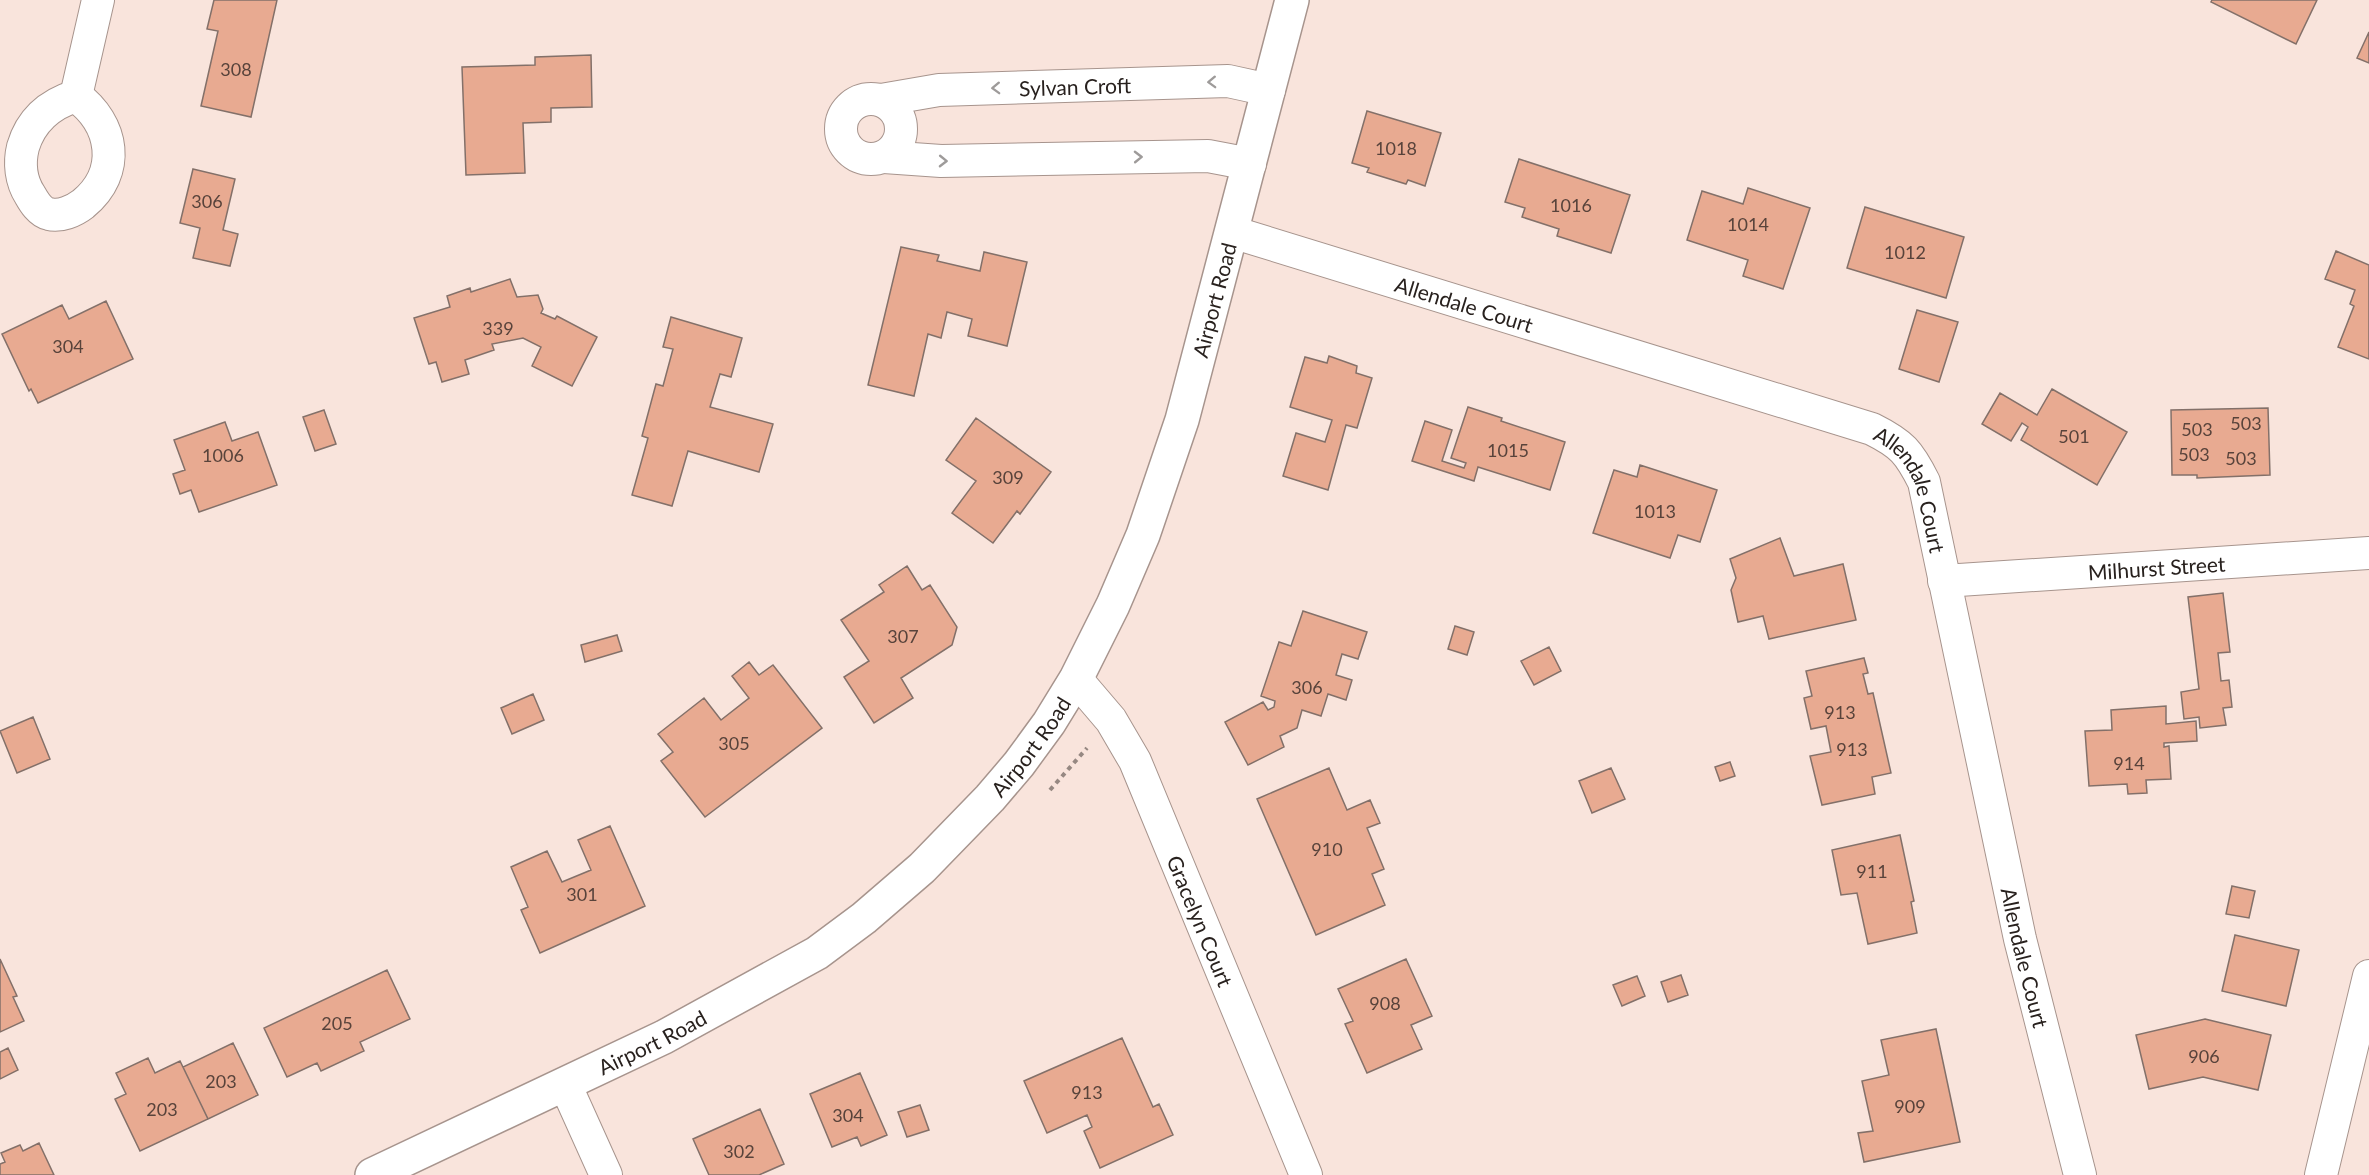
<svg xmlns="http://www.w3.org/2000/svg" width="2369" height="1175" viewBox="0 0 2369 1175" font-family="Lato,sans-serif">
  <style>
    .building { fill: #e8aa91; stroke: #837069; stroke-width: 1.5 }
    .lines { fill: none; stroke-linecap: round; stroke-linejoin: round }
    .minor-casing { stroke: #a7948d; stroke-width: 34 }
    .tertiary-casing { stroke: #a7948d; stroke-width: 36 }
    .path { stroke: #968882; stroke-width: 4; stroke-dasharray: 4.5 4.5; stroke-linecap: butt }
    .minor { stroke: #fff; stroke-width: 32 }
    .tertiary { stroke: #fff; stroke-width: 33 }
    .oneway { stroke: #9e9b9a }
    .labels { text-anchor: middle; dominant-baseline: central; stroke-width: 6; stroke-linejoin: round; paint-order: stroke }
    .number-label { font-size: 18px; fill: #58433b }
    .street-label { font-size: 21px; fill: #28211e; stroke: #fff }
  </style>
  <rect width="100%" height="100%" fill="#f9e4dc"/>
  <path class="building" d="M 214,0 L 277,0 L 251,117 L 201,106 L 218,31 L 207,29 Z
    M 2212,0 L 2317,0 L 2296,44 L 2211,2 Z
    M 2369,32 L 2369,63 L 2357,58 Z
    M 591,55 L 592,107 L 551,108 L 551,122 L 523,123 L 525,173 L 466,175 L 462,67 L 535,65 L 535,57 Z
    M 1367,111 L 1441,133 L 1425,186 L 1408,180 L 1406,184 L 1367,172 L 1369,168 L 1352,163 Z
    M 1519,159 L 1630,195 L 1611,253 L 1557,236 L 1559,229 L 1522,217 L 1525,208 L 1505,202 Z
    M 193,169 L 235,179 L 223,230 L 238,234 L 230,266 L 193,258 L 200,228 L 180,223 Z
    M 1748,188 L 1810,208 L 1783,289 L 1743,276 L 1748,260 L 1687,240 L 1702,191 L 1743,204 Z
    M 1865,207 L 1964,237 L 1946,298 L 1847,268 Z
    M 901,247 L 939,255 L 937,261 L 980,271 L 984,252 L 1027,262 L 1007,346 L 968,336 L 972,319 L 947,312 L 941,338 L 928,334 L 914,396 L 868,385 Z
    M 2336,251 L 2369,265 L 2369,359 L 2338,347 L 2354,306 L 2350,304 L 2355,290 L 2325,279 Z
    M 510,279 L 517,297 L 538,295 L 543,309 L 541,313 L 555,319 L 557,316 L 597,337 L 572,386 L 532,366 L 541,347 L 523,338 L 492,344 L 494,350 L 465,360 L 469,374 L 442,382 L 436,362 L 429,364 L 414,318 L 450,307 L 447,296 L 470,288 L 471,292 Z
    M 106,301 L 133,359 L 38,403 L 31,389 L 29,391 L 2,334 L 62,305 L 69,319 Z
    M 1917,310 L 1958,322 L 1939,382 L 1899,369 Z
    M 671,317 L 742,338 L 731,377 L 720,374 L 710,407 L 773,424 L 759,472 L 688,451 L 672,506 L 632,495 L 648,438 L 642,436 L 656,384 L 663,386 L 673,349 L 663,347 Z
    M 1329,356 L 1357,366 L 1356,373 L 1372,378 L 1357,428 L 1346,425 L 1328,490 L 1283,476 L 1296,433 L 1325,442 L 1332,420 L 1290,407 L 1305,357 L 1327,363 Z
    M 2052,389 L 2127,432 L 2097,485 L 2021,440 L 2028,427 L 2022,423 L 2011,441 L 1982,424 L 2000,393 L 2037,415 Z
    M 1468,407 L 1502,418 L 1501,421 L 1565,442 L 1550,490 L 1478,467 L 1474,481 L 1412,461 L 1425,421 L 1452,430 L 1442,461 L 1464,468 L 1466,463 L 1451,458 Z
    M 2268,408 L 2270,475 L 2197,478 L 2197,475 L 2172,475 L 2171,410 Z
    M 324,410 L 336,444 L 315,451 L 303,417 Z
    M 976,418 L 1051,472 L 1020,514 L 1017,511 L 993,543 L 952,513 L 976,481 L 946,460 Z
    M 225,422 L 232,441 L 258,432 L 277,485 L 199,512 L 191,490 L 180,494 L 173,474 L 185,470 L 174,440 Z
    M 1640,465 L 1717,490 L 1700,542 L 1678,535 L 1670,558 L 1593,533 L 1614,470 L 1637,477 Z
    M 1780,538 L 1794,576 L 1843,564 L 1856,620 L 1769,639 L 1763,616 L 1738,622 L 1731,590 L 1736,578 L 1730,559 Z
    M 907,566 L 922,590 L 930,585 L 957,627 L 952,645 L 901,678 L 913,698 L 874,723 L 844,677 L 869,661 L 841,620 L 884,592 L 879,585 Z
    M 2223,593 L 2230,652 L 2218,653 L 2221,681 L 2229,680 L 2232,707 L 2223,708 L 2226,725 L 2200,728 L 2199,717 L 2184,719 L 2181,692 L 2199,689 L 2188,597 Z
    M 1303,611 L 1367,632 L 1358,659 L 1342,654 L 1336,675 L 1352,680 L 1346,700 L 1328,694 L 1321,716 L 1302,710 L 1297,728 L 1280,736 L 1284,747 L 1248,765 L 1225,722 L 1263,702 L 1268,710 L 1274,707 L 1275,701 L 1261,696 L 1279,642 L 1291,646 Z
    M 1455,626 L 1474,632 L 1467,655 L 1448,649 Z
    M 617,635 L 622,651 L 585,662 L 581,645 Z
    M 1549,647 L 1561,671 L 1534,685 L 1521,661 Z
    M 1864,658 L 1868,673 L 1863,674 L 1868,694 L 1873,693 L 1891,773 L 1872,777 L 1875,794 L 1822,805 L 1810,756 L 1831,752 L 1826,726 L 1811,729 L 1804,698 L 1812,696 L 1806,671 Z
    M 749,662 L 759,675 L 773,665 L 822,728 L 705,817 L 661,761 L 673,752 L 658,734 L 704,698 L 721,720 L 749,698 L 732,676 Z
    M 533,694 L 544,720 L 512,734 L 501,708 Z
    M 2166,706 L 2166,724 L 2196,721 L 2197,741 L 2164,743 L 2164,747 L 2169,746 L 2171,779 L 2146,780 L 2147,793 L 2128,794 L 2127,784 L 2089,786 L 2085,731 L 2112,730 L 2111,710 Z
    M 33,717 L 50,759 L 17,773 L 0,731 Z
    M 1730,762 L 1735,776 L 1720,781 L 1715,767 Z
    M 1329,768 L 1347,810 L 1370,800 L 1380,823 L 1367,828 L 1384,869 L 1372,874 L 1385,905 L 1316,935 L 1257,799 Z
    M 1611,768 L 1625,799 L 1592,813 L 1579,781 Z
    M 610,826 L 645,906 L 540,953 L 521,910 L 528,907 L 511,867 L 547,851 L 562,882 L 591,870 L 578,840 Z
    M 1900,835 L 1914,901 L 1911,902 L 1917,933 L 1868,944 L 1857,893 L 1841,895 L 1832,850 Z
    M 2232,886 L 2255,891 L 2249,918 L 2226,914 Z
    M 2235,935 L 2299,950 L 2286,1006 L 2222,991 Z
    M 0,959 L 17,996 L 13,997 L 24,1021 L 0,1032 Z
    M 1406,959 L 1432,1016 L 1411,1025 L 1422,1049 L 1367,1073 L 1345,1024 L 1353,1021 L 1338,989 Z
    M 387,970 L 410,1019 L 360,1042 L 364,1051 L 321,1071 L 317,1063 L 287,1077 L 264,1028 Z
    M 1681,975 L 1688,995 L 1668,1002 L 1661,982 Z
    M 1637,976 L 1645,996 L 1622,1006 L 1613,985 Z
    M 2205,1019 L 2271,1035 L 2258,1090 L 2203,1077 L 2149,1089 L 2136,1035 Z
    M 1936,1029 L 1960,1142 L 1864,1162 L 1858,1133 L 1873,1131 L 1862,1081 L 1889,1075 L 1881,1040 Z
    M 1122,1038 L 1153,1107 L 1159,1104 L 1173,1135 L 1100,1168 L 1084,1131 L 1092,1127 L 1087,1115 L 1047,1133 L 1024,1081 Z
    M 233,1043 L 258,1095 L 208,1119 L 183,1067 Z
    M 8,1048 L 18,1070 L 0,1079 L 0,1052 Z
    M 148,1058 L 155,1073 L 180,1061 L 208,1119 L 140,1151 L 115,1099 L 126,1094 L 116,1073 Z
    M 860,1073 L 887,1135 L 861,1146 L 857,1137 L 832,1147 L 810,1094 Z
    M 920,1105 L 929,1130 L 907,1137 L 898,1112 Z
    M 760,1109 L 784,1164 L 759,1175 L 709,1175 L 693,1139 Z
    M 39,1143 L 54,1175 L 0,1175 L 0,1164 L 5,1162 L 1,1153 L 20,1145 L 23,1151 Z"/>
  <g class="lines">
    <defs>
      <g id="minor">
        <path d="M 76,96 C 114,124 122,172 83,204 C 74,211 60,217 49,214 C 40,212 34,202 30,195 C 21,181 19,163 23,147 C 31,120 50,104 76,96 Z"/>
        <path d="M 76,96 L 98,0"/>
        <circle cx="871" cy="129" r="30"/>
        <path id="s1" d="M 881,100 L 939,90 L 1228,81 L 1269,90"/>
        <path d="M 884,157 L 941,161 L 1208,156 L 1250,164"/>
        <path id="s2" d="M 1232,232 L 1872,429 C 1902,444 1909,452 1924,482 L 2020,939 L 2080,1175"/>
        <path id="s3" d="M 1944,581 L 2369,553"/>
        <path id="s4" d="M 1076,679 L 1111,720 L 1135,761 L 1306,1175"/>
        <path d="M 565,1084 L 606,1175"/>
        <path d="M 2321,1175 L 2369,976"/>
      </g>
      <g id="tertiary">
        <path id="s5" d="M 372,1175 L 664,1037 L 817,953 L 864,918 L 922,868 L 990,798 L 1019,764 L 1049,723 L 1076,679 L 1113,605 L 1143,535 L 1182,420 L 1292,0"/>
      </g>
    </defs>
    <use href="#minor" class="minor-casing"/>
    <use href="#tertiary" class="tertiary-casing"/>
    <path class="path" d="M 1050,790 L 1087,748"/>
    <use href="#minor" class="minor"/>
    <use href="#tertiary" class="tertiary"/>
  </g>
  <defs><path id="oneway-chevron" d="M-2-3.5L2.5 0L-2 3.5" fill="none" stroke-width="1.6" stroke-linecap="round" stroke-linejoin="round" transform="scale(1.5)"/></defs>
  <g class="oneway">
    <use href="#oneway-chevron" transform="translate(1212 82) rotate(178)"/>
    <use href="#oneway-chevron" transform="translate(996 88) rotate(178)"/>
    <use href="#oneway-chevron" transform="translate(1138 157) rotate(-1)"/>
    <use href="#oneway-chevron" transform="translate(943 161) rotate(1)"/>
  </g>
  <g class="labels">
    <g class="number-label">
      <text x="236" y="69">308</text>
      <text x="1396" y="148">1018</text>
      <text x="207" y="201">306</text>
      <text x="1571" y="205">1016</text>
      <text x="1748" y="224">1014</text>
      <text x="1905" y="252">1012</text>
      <text x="498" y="328">339</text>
      <text x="68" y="346">304</text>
      <text x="2246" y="423">503</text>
      <text x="2197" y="429">503</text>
      <text x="2074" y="436">501</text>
      <text x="1508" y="450">1015</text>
      <text x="2194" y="454">503</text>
      <text x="223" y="455">1006</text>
      <text x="2241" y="458">503</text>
      <text x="1008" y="477">309</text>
      <text x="1655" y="511">1013</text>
      <text x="903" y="636">307</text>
      <text x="1307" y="687">306</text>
      <text x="1840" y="712">913</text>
      <text x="734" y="743">305</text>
      <text x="1852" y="749">913</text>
      <text x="2129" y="763">914</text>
      <text x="1327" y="849">910</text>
      <text x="1872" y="871">911</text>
      <text x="582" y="894">301</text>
      <text x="1385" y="1003">908</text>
      <text x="337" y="1023">205</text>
      <text x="2204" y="1056">906</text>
      <text x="221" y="1081">203</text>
      <text x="1087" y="1092">913</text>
      <text x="1910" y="1106">909</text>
      <text x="162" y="1109">203</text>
      <text x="848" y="1115">304</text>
      <text x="739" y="1151">302</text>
    </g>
    <g class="street-label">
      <text stroke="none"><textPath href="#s1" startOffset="195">Sylvan Croft</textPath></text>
      <text stroke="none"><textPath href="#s5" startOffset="1282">Airport Road</textPath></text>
      <text stroke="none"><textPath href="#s2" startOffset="243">Allendale Court</textPath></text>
      <text stroke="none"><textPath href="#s2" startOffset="746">Allendale Court</textPath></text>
      <text stroke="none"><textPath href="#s3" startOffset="213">Milhurst Street</textPath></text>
      <text stroke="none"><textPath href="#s5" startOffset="796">Airport Road</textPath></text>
      <text stroke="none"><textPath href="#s4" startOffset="274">Gracelyn Court</textPath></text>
      <text stroke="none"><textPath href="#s2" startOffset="1232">Allendale Court</textPath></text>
      <text stroke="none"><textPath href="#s5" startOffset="310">Airport Road</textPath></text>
    </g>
  </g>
</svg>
